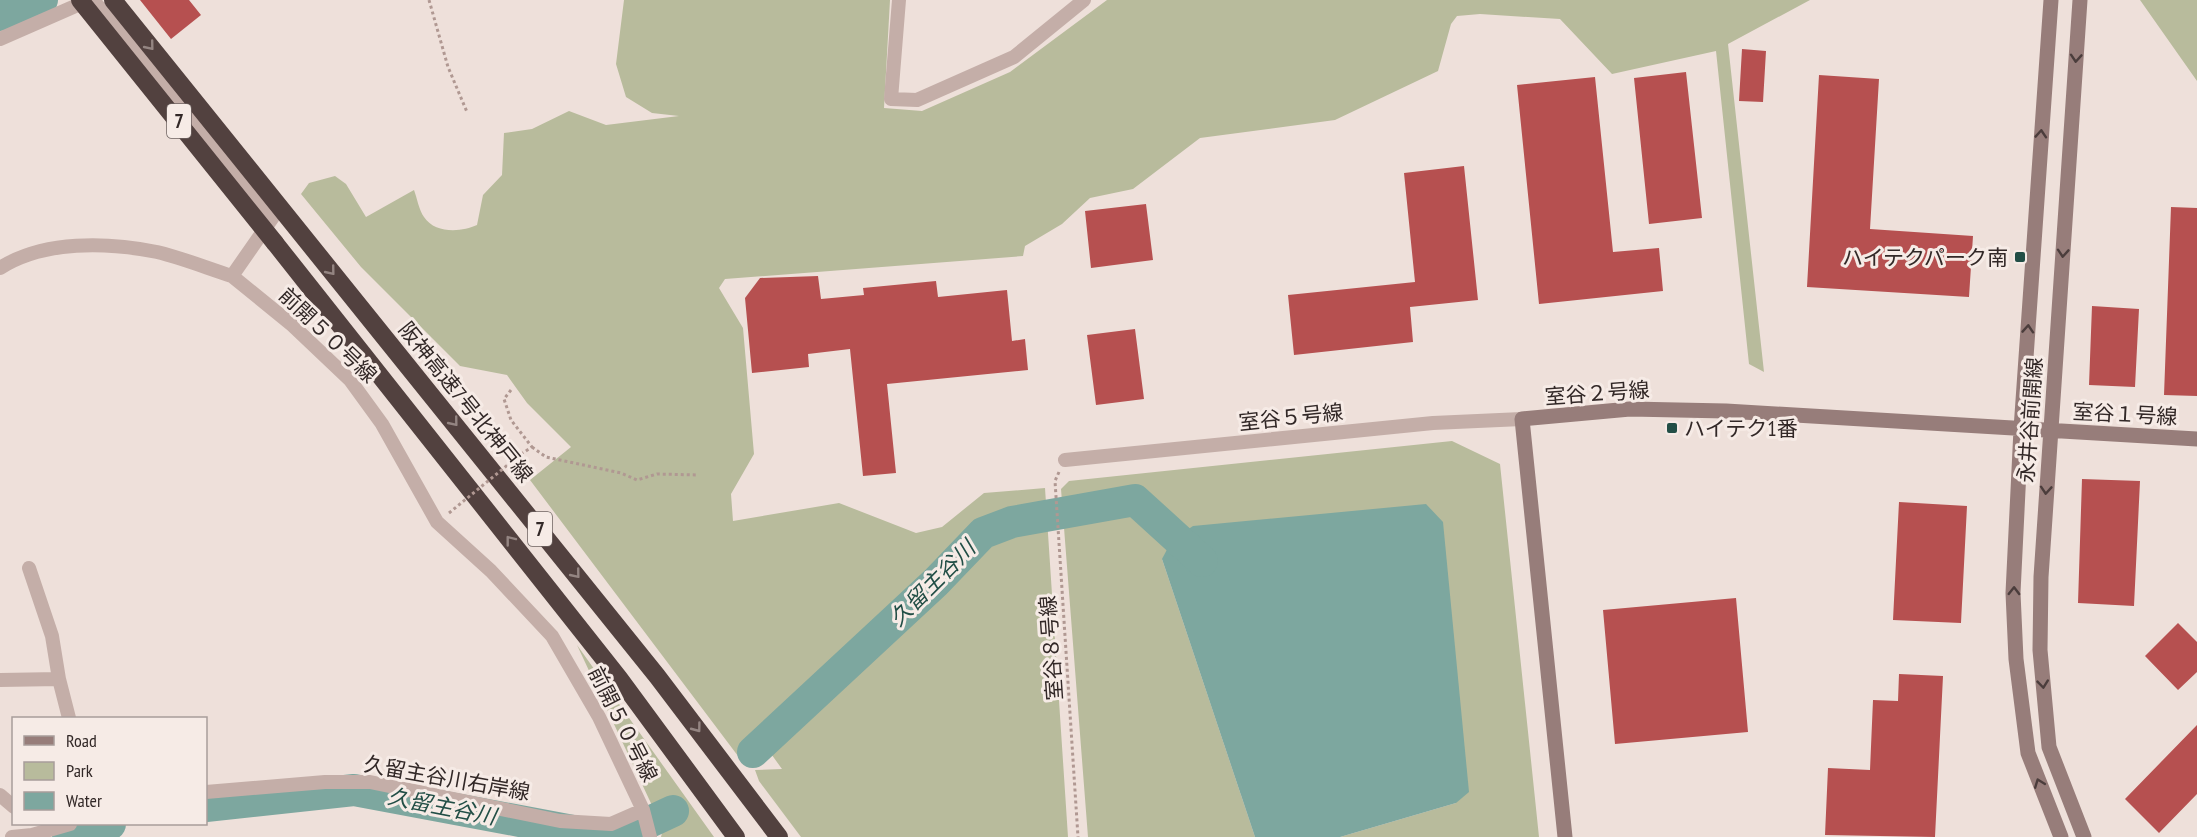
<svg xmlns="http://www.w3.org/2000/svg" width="2197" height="837" viewBox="0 0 2197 837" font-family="'PT Sans Narrow','Noto Sans JP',sans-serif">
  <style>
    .green { fill: #b8bb9c }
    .water { fill: #7da79f }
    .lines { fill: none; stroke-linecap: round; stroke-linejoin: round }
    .river { stroke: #7da79f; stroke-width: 32 }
    .building { fill: #b65050 }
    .path { stroke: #b09892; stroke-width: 3; stroke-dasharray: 3 3; stroke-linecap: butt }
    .street { stroke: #c4aea8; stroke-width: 14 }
    .secondary { stroke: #977d7a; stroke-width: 15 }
    .highway { stroke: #52413f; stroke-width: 18 }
    .path-bridge { stroke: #b09892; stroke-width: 3; stroke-dasharray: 3 3; stroke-linecap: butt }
    .highway-bridge { stroke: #52413f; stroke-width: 18 }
    .oneway { stroke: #948582 }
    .oneway2 { stroke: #4b3d3c }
    .poi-dot { fill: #224e46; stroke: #f6ebe6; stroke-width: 2 }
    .labels { text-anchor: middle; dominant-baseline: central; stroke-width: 6; stroke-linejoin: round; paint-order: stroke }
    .shield { fill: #f6ebe6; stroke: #6d6260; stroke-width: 1.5 }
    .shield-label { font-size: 20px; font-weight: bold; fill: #322827 }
    .poi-label { font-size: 21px; fill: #322827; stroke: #f6ebe6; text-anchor: end }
    .street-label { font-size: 21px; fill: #322827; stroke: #f6ebe6 }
    .water-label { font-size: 22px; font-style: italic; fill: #224e46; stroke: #f6ebe6 }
  </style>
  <rect width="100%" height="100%" fill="#eee0da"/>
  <path class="green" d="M 624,0 L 890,0 L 884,108 L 922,111 L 1010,72 L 1107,0 L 1810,0 L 1728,44 L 1764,372 L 1749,364 L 1716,51 L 1612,74 L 1560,19 L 1480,14 L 1457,16 L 1451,24 L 1438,71 L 1335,120 L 1200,138 L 1133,189 L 1090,198 L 1062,224 L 1025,246 L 1023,256 L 725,279 L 719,288 L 743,328 L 754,454 L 731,494 L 733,521 L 839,503 L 916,533 L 942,527 L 984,493 L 1045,488 L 1068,837 L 801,837 L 759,781 L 755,770 L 782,769 L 769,751 L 843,688 L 989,543 L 1000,535 L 1017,531 L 1016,511 L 979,526 L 738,756 L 530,480 L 571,447 L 527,403 L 507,375 L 460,366 L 361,267 L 301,194 L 309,183 L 335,176 L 346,184 L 366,217 L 414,190 C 417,198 419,210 424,217 C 435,234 462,232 477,225 L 483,195 L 502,175 L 504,133 L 532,129 L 569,111 L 606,125 L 679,116 L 652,113 L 626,97 L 616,64 Z
    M 2140,0 L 2197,0 L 2197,81 Z
    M 1452,441 L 1500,464 L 1539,837 L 1340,837 L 1456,803 L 1162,559 L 1255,837 L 1088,837 L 1061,489 L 1069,481 Z
    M 577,645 L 714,837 L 661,837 L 663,829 Z"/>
  <path class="water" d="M 1426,504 L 1443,522 L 1469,792 L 1456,803 L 1340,837 L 1255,837 L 1162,559 L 1172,540 L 1193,526 Z"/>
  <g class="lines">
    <path class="river" d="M 0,15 L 42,0
      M 753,752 L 936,582 L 983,533 L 1012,522 L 1135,500 L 1202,561
      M 206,806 L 354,790 L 605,837 L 628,832 L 673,811
      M 68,837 L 110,824"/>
  </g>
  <path class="building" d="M 140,0 L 189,0 L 201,15 L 171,39 Z
    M 1742,49 L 1766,51 L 1763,102 L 1739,101 Z
    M 1686,72 L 1702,218 L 1649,224 L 1634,78 Z
    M 1819,75 L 1879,79 L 1870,229 L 1973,236 L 1969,297 L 1807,287 Z
    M 1595,77 L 1613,252 L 1659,248 L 1663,291 L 1539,304 L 1517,85 Z
    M 1464,166 L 1478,300 L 1410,307 L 1413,342 L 1294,355 L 1288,295 L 1415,282 L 1404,173 Z
    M 1146,204 L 1153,260 L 1091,268 L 1085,211 Z
    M 2171,207 L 2197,208 L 2197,396 L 2164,395 Z
    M 818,276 L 821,299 L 864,295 L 863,288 L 936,281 L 938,297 L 1007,290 L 1012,341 L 1025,339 L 1028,370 L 887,384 L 896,473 L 863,476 L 850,349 L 808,354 L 809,367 L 752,373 L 745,298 L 760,278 Z
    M 2092,306 L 2139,309 L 2135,387 L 2089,385 Z
    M 1135,329 L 1144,399 L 1096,405 L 1087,335 Z
    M 2082,479 L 2140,481 L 2134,606 L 2078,603 Z
    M 1899,502 L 1967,506 L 1961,623 L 1893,620 Z
    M 1736,598 L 1748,732 L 1615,744 L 1603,610 Z
    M 2178,623 L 2197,642 L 2197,672 L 2178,690 L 2145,656 Z
    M 1899,674 L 1943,676 L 1935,837 L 1825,835 L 1828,768 L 1870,770 L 1873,700 L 1898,701 Z
    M 2197,725 L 2197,794 L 2159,833 L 2125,799 Z"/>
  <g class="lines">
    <path class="path" d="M 429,0 L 448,67 L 467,112
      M 511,390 L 504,399 L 511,420 L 532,447 L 521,454
      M 532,447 L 546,457 L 621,473 L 637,480 L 657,474 L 698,475
      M 1059,472 L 1055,481 L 1078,837"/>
    <path class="street" d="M 93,0 L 273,217 L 232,276 L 291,324 L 350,380 L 382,424 L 437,522 L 491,571 L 552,636 L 599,717 L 643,810 L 650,837
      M 899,0 L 891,99 L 917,100 L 1014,57 L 1084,0
      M 0,39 L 89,0
      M 0,268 C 44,240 107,242 157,252 C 182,258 207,268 232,276
      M 1065,460 L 1433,423 L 1522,419
      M 29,568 L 52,636 L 59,679
      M 0,680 L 59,679 L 69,718
      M 206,792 L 325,782 L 370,782 L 560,821 L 611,824 L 643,810
      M 0,795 L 14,807
      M 12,837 L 32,835 L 70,824"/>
    <path class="secondary" d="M 2051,0 L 2021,429 L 2013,593 L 2016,659 L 2028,753 L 2061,837
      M 2080,0 L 2041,577 L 2040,650 L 2049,747 L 2084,837
      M 1565,837 L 1522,419 L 1630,409 L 1726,411 L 2197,439"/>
    <path class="highway" d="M 113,0 L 657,676 L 779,837
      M 275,243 L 619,678 L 736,837"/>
    <path class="path-bridge" d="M 449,513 L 521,454"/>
    <path class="highway-bridge" d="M 80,0 L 275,243"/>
  </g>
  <defs><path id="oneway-chevron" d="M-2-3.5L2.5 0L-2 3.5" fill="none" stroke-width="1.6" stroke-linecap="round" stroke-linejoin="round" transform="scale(1.5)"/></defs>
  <g class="oneway">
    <use href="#oneway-chevron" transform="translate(150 46) rotate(51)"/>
    <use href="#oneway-chevron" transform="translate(331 271) rotate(51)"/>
    <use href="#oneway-chevron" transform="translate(454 422) rotate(51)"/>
    <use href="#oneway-chevron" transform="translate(510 540) rotate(-128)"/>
    <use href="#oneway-chevron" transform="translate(576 574) rotate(51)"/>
    <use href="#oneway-chevron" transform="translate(697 728) rotate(53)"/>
  </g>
  <g class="oneway2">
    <use href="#oneway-chevron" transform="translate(2076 58) rotate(94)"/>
    <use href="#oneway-chevron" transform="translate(2041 134) rotate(-86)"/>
    <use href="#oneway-chevron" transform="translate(2063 253) rotate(94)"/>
    <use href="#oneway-chevron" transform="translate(2028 329) rotate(-86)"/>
    <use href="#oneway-chevron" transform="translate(2046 490) rotate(94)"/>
    <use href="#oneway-chevron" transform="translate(2014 591) rotate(-89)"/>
    <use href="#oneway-chevron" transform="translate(2043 684) rotate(84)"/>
    <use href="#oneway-chevron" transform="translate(2039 783) rotate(-111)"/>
  </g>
  <g class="poi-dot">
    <rect x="2014" y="251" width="12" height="12" rx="3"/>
    <rect x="1666" y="422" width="12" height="12" rx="3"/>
  </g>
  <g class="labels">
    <g class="shield">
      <rect x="167" y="104" width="24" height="34" rx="4.5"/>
      <rect x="528" y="512" width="24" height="34" rx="4.5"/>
    </g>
    <g class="shield-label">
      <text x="179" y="121">7</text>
      <text x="540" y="529">7</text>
    </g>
    <g class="poi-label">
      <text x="2008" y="257">ハイテクパーク南</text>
      <text x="1684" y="428" text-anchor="start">ハイテク1番</text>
    </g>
    <g class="street-label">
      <text transform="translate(328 335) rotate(44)">前開５０号線</text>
      <text transform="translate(1597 393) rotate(-4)">室谷２号線</text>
      <text transform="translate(466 402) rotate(51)">阪神高速7号北神戸線</text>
      <text transform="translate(2125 414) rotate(3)">室谷１号線</text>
      <text transform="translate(1291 417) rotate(-6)">室谷５号線</text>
      <text transform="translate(2030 420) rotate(-86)">永井谷前開線</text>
      <text transform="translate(1051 648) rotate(-94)">室谷８号線</text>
      <text transform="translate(623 724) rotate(63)">前開５０号線</text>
      <text transform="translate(447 778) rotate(10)">久留主谷川右岸線</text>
    </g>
    <g class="water-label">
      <text transform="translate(932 583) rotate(-45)">久留主谷川</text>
      <text transform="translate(442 806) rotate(11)">久留主谷川</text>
    </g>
  </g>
  <rect x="12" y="717" width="195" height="108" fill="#f6ebe6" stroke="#a89d9a" stroke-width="1.5"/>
  <rect x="24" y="736" width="30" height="9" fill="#977d7a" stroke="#a89d9a" stroke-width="1.5"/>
  <text x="66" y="747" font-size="18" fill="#322827">Road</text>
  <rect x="24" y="762" width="30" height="18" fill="#b8bb9c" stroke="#a89d9a" stroke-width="1.5"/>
  <text x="66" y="777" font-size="18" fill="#322827">Park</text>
  <rect x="24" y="792" width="30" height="18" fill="#7da79f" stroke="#a89d9a" stroke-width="1.5"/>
  <text x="66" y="807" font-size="18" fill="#322827">Water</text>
</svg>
